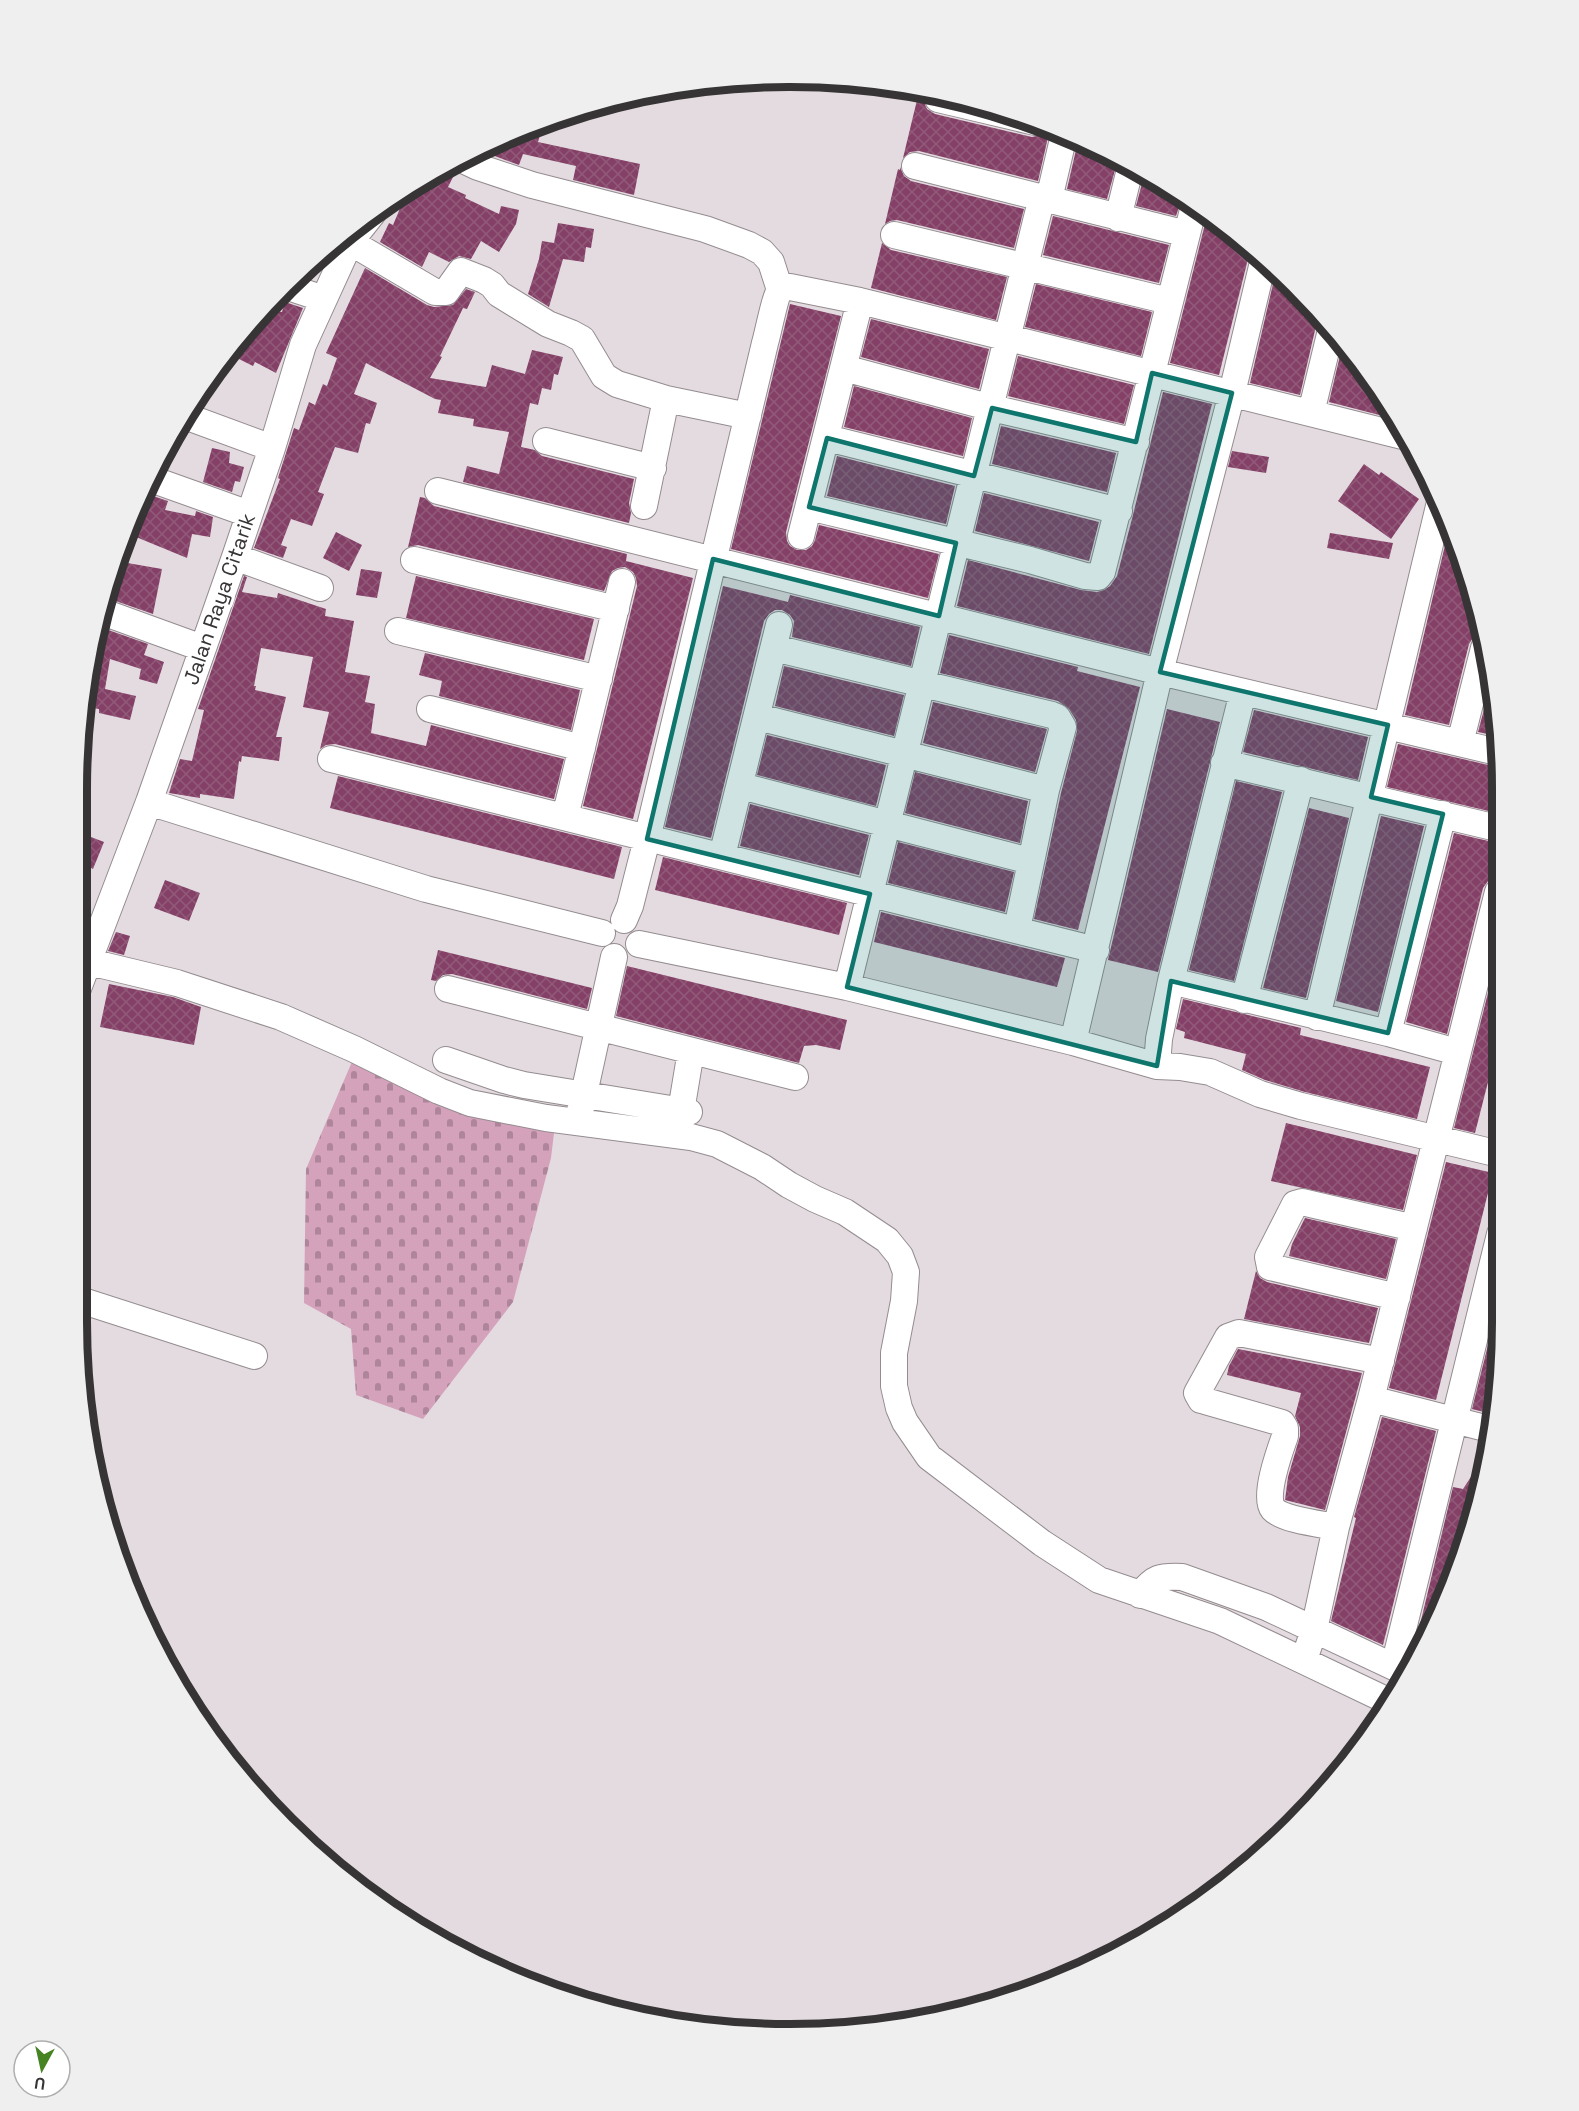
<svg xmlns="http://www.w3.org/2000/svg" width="1579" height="2111" viewBox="0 0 1579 2111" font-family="'Space Grotesk',sans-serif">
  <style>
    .cemetery { fill: url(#cemetery-stones) }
    .building { fill: url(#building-cross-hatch) }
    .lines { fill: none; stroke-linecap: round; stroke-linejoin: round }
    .minor-casing { stroke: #948c90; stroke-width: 28 }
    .minor { stroke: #fff; stroke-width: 26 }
    .marked { fill: #0f766e; fill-opacity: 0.2; stroke: #0f766e; stroke-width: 4.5; stroke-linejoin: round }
    .labels { text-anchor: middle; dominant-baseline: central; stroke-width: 6; stroke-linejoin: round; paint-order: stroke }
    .street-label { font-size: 21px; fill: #373435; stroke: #fff }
    .rim { fill: none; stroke: #373435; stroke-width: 8 }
  </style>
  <defs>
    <pattern id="cemetery-stones" width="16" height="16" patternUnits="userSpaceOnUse" patternTransform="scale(1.5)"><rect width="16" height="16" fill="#d5a2bc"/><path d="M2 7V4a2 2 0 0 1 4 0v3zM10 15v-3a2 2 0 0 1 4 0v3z" fill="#ae859a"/></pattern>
    <pattern id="building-cross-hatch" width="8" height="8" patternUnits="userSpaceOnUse" patternTransform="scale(1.5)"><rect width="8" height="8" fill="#844067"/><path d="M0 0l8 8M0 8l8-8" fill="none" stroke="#915a79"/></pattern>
  </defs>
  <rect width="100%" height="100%" fill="#e4dbe0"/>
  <path class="cemetery" d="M 360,1043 L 478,1100 L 555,1125 L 551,1158 L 513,1302 L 423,1419 L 356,1395 L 351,1329 L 304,1303 L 306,1169 Z"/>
  <path class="building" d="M 917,100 L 924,102 L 927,109 L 935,114 L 1032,137 L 1049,133 L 1038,181 L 919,151 L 910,152 L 903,158 Z
    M 526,131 L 540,135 L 538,142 L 640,164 L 634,195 L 573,180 L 576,166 L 523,154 L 519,165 L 476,149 Z
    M 1078,141 L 1118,159 L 1107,199 L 1067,189 Z
    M 448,166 L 455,173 L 448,187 L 466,195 L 465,198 L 499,214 L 501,206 L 519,210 L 516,224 L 499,252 L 481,241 L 471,259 L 459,256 L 449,262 L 429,252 L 422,267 L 380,242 L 389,223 L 393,225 L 407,192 Z
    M 900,167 L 904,176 L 911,181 L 1024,209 L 1014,248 L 897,220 L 890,221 L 885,224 L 898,169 L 900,170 Z
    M 1145,172 L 1182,198 L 1176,216 L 1136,206 Z
    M 1053,216 L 1169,245 L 1159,283 L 1043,255 Z
    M 1207,216 L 1253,248 L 1249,255 L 1219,375 L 1170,363 Z
    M 558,223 L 594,229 L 591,248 L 586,247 L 584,262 L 563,259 L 549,307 L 528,294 L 539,259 L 542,241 L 554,243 Z
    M 882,243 L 891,250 L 1007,277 L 996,320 L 871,288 Z
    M 365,268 L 427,305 L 434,307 L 453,305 L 466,289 L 475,292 L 467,309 L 463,308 L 440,356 L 442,357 L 430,378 L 486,387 L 492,365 L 525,374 L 532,350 L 563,357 L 558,375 L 554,374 L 551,390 L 542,388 L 538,405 L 530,403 L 521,447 L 535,450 L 542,456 L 634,479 L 629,503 L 631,513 L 629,523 L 463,482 L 467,466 L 499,474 L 509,432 L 473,426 L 474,419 L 438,413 L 441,400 L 435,399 L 366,363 L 354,394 L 377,403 L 370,424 L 366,423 L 358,453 L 335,447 L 318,492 L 324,494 L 312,526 L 291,519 L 281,545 L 287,547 L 283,558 L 254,548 L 280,479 L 278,478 L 294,428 L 299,430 L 309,402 L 315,405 L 323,384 L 327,386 L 337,358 L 326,353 Z
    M 1276,271 L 1321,319 L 1316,326 L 1300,395 L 1250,383 Z
    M 1036,284 L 1152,312 L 1141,356 L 1025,327 Z
    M 285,302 L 303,308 L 276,373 L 255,362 L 253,366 L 229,354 L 266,309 L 282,312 Z
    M 790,304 L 841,316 L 786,532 L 787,541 L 790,546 L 797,550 L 806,550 L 812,546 L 815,540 L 819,525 L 939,554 L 928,598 L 731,549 Z
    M 871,319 L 989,349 L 979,389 L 861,357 Z
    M 1343,343 L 1355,356 L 1391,418 L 1329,402 Z
    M 1018,356 L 1134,385 L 1124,424 L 1008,396 Z
    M 854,386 L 972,418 L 963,456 L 844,427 Z
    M 1163,392 L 1212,404 L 1149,654 L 957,606 L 968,560 L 1081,590 L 1097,592 L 1104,590 L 1110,586 L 1117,576 L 1133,515 Z
    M 1001,426 L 1116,453 L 1107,492 L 992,464 Z
    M 212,448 L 230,452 L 229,463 L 244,467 L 240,482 L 235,481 L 232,492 L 203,482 Z
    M 1232,451 L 1269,457 L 1266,473 L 1228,467 Z
    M 837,456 L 955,486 L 946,524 L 827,496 Z
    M 1364,464 L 1379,475 L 1381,472 L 1419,499 L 1391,539 L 1338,501 Z
    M 984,493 L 1099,522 L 1089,561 L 975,531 Z
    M 153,496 L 168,501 L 165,510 L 195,516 L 196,511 L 213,517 L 210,537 L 192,534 L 187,558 L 136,537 L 138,533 L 127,529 L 140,499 L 150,503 Z
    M 420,497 L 425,498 L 434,506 L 627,554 L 626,561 L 693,578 L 633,819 L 583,806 L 637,586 L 636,578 L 633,572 L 625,567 L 618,568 L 612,571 L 604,591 L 418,545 L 408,547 Z
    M 1450,524 L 1480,634 L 1473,638 L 1469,644 L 1449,725 L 1405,715 Z
    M 336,532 L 362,545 L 349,571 L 323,558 Z
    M 1330,533 L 1393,543 L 1389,559 L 1327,548 Z
    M 116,561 L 162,569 L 153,614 L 104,597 Z
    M 361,569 L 382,572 L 377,598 L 356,595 Z
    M 244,576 L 247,577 L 242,592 L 277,598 L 278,593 L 326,609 L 325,616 L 354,621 L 345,672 L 370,676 L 365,702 L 375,704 L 371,733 L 426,746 L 431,725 L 564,759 L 554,799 L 335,744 L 326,745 L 320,749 L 329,712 L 303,707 L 313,657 L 261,648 L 254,686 L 256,686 L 255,690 L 286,697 L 276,737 L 282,737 L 279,761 L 242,756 L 241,762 L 239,761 L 234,799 L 200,794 L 200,798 L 169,793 L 180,759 L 192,761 L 204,710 L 198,709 Z
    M 416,576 L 594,619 L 584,660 L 406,618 Z
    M 723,586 L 788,602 L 790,595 L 920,627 L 911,666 L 792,637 L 794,621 L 790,615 L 782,610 L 775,610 L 769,614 L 764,621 L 711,838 L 665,827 Z
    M 97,626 L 148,644 L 144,655 L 164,662 L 157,684 L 139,679 L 141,669 L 110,659 L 105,689 L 136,696 L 130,720 L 99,713 L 99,709 L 84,707 Z
    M 949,635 L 1078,667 L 1077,671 L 1140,687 L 1078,930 L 1034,919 L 1061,793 L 1077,731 L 1076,720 L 1069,709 L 1058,701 L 940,673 Z
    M 425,653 L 580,690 L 571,730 L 439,696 L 442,681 L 419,675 Z
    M 784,666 L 904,695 L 894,736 L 775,706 Z
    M 1492,679 L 1496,696 L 1497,736 L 1478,732 Z
    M 933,702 L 1047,729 L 1035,772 L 923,743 Z
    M 1167,709 L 1220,722 L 1158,972 L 1108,960 Z
    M 1254,710 L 1368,737 L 1358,780 L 1243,752 Z
    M 767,735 L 886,765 L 876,806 L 757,775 Z
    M 1398,744 L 1497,767 L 1497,813 L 1387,787 Z
    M 915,772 L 1028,801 L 1020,843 L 905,813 Z
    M 338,776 L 622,847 L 614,879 L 330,808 Z
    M 1236,781 L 1282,792 L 1234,981 L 1189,970 Z
    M 750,804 L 869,835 L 859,875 L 740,846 Z
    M 1309,808 L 1349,818 L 1306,998 L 1263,988 Z
    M 1381,816 L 1424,826 L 1378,1012 L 1336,1001 Z
    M 78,832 L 104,842 L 93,869 L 91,868 L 80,898 L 78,898 Z
    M 1454,833 L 1497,843 L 1493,860 L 1497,860 L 1498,877 L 1488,881 L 1483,888 L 1447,1034 L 1406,1022 Z
    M 898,842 L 1014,872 L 1005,912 L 888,883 Z
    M 663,857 L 847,903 L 839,935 L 655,890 Z
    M 165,880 L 200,893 L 189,921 L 154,908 Z
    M 881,912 L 1065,958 L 1057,987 L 874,942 Z
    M 116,932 L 130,936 L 124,955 L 108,951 Z
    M 438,950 L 592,988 L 587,1009 L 452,974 L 443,975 L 436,981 L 431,980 Z
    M 1498,953 L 1499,1039 L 1475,1133 L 1454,1128 Z
    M 627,966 L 847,1020 L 840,1050 L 816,1045 L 804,1046 L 799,1063 L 616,1016 Z
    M 109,984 L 173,997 L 201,1007 L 194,1045 L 100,1027 Z
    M 1183,999 L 1301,1028 L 1300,1035 L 1430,1067 L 1417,1119 L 1305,1092 L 1265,1080 L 1242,1070 L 1246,1054 L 1184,1038 L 1185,1032 L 1176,1029 Z
    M 1286,1123 L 1417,1155 L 1403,1210 L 1271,1181 Z
    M 1446,1162 L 1493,1173 L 1436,1400 L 1389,1388 Z
    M 1305,1218 L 1396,1239 L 1386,1279 L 1289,1256 L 1292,1244 Z
    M 1256,1271 L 1260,1278 L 1267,1282 L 1378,1308 L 1369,1343 L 1244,1319 Z
    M 1490,1337 L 1501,1339 L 1501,1368 L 1492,1414 L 1472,1409 Z
    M 1238,1349 L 1362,1373 L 1325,1510 L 1285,1500 L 1288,1477 L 1300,1436 L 1300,1427 L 1295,1416 L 1301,1393 L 1227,1375 L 1229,1366 Z
    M 1382,1417 L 1436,1431 L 1383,1645 L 1331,1621 L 1356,1518 L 1354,1517 Z
    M 1482,1460 L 1465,1550 L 1427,1635 L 1418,1633 L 1453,1487 L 1463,1489 Z"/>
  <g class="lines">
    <defs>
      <path id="minor" d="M 938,99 L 1035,122
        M 461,159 L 478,167 L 532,185 L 705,229 L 749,245 L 762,252 L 771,262 L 780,290
        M 915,166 L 1187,234
        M 1049,199 L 1064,135
        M 1118,218 L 1131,165
        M 894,235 L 1169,301
        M 350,242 L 435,292 L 446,292 L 461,271 L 484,280 L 492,285 L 499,294 L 548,324 L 571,333 L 582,339 L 604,376 L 617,384 L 666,399 L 748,416
        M 285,286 L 324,299
        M 844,368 L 992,408 L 1136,442
        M 1311,413 L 1331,330
        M 185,416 L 272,448
        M 827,438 L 1119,511
        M 546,441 L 653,468
        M 151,479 L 249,514
        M 438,491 L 1160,672 L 1497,752
        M 644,506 L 666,399
        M 809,507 L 1030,560 L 1085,576 L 1098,577 L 1102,572 L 1194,206
        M 801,536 L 860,301
        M 235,557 L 320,588
        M 414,560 L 616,609
        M 100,611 L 202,648
        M 398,631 L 599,679
        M 430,709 L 582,748
        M 758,717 L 1046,790 L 1063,727 L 1057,717 L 1052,715 L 774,648
        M 1460,743 L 1484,648
        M 331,759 L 1096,950
        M 1224,763 L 1497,828
        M 741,786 L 1030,861
        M 149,802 L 426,889 L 602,933
        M 565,817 L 622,582
        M 722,856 L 779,625
        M 624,920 L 630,906 L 647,839 L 765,343 C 768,333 775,296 780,290 C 783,287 787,287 790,287 L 860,301 L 1402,436
        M 1017,929 L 1046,790
        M 639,944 L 847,987 L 1073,1042 L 1157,1066 L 1180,1067 L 1210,1072 L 1260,1094 L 1301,1106 L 1499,1154
        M 77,959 L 177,983 L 281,1017 L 354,1049 L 439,1091 L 470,1103 L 546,1118 L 691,1137 L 717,1144 L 762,1167 L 789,1185 L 815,1199 L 845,1212 L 887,1240 L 900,1256 L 906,1272 L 904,1301 L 894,1353 L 894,1386 L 899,1408 L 905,1422 L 929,1457 L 1042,1543 L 1099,1580 L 1220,1621 L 1390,1702
        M 1171,981 L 1388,1033 L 1457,1052
        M 847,987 L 1042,197
        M 448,989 L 795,1077
        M 77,991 L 149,802 L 235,557 L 272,448 L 303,345 L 350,242 L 373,213
        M 1244,1000 L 1301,780
        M 1317,1017 L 1440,502
        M 1388,1033 L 1443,814
        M 1073,1042 L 1160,672 L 1232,393 L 1264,258
        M 446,1060 L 504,1080 L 524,1085 L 689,1112
        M 1157,1066 L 1159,1039 L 1171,981 L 1243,692
        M 681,1111 L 691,1051
        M 580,1112 L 614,957
        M 1397,1297 L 1270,1267 L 1268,1257 L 1295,1204 L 1302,1202 L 1414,1228
        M 77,1299 L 254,1356
        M 1371,1399 L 1489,1429
        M 1336,1527 C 1321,1524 1283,1520 1273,1509 C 1263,1497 1280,1450 1285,1436 L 1285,1428 L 1282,1423 L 1205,1401 L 1201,1400 L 1197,1393 L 1228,1337 L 1239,1333 L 1381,1361
        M 1140,1595 C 1154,1577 1160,1576 1182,1577 L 1266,1607 L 1409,1674
        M 1304,1660 L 1314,1630 L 1336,1527 L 1371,1399 L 1498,892
        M 1394,1666 L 1500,1234"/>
    </defs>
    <use href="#minor" class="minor-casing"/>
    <use href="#minor" class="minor"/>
  </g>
  <path class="marked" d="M 1152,373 L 1232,393 L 1160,672 L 1388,725 L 1371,797 L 1443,814 L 1388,1033 L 1171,981 L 1157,1066 L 847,987 L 870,894 L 647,839 L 713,559 L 939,616 L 956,543 L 809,507 L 827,438 L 974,476 L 992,408 L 1136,442 Z"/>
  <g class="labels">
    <g class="street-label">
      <text transform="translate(219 599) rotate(-71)">Jalan Raya Citarik</text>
    </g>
  </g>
  <path d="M0 0H1579V2111H0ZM789 87H790A702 702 0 0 1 1492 789V1322A702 702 0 0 1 790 2024H789A702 702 0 0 1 87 1322V789A702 702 0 0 1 789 87Z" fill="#efefef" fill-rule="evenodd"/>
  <path class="rim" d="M789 87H790A702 702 0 0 1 1492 789V1322A702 702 0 0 1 790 2024H789A702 702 0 0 1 87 1322V789A702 702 0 0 1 789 87Z"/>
  <g transform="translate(42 2069) rotate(188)"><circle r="28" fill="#ffffff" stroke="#afaeae" stroke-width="1.5"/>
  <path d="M0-4.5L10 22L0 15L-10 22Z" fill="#458323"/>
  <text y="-9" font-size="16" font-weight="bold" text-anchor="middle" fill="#373435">U</text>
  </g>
</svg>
